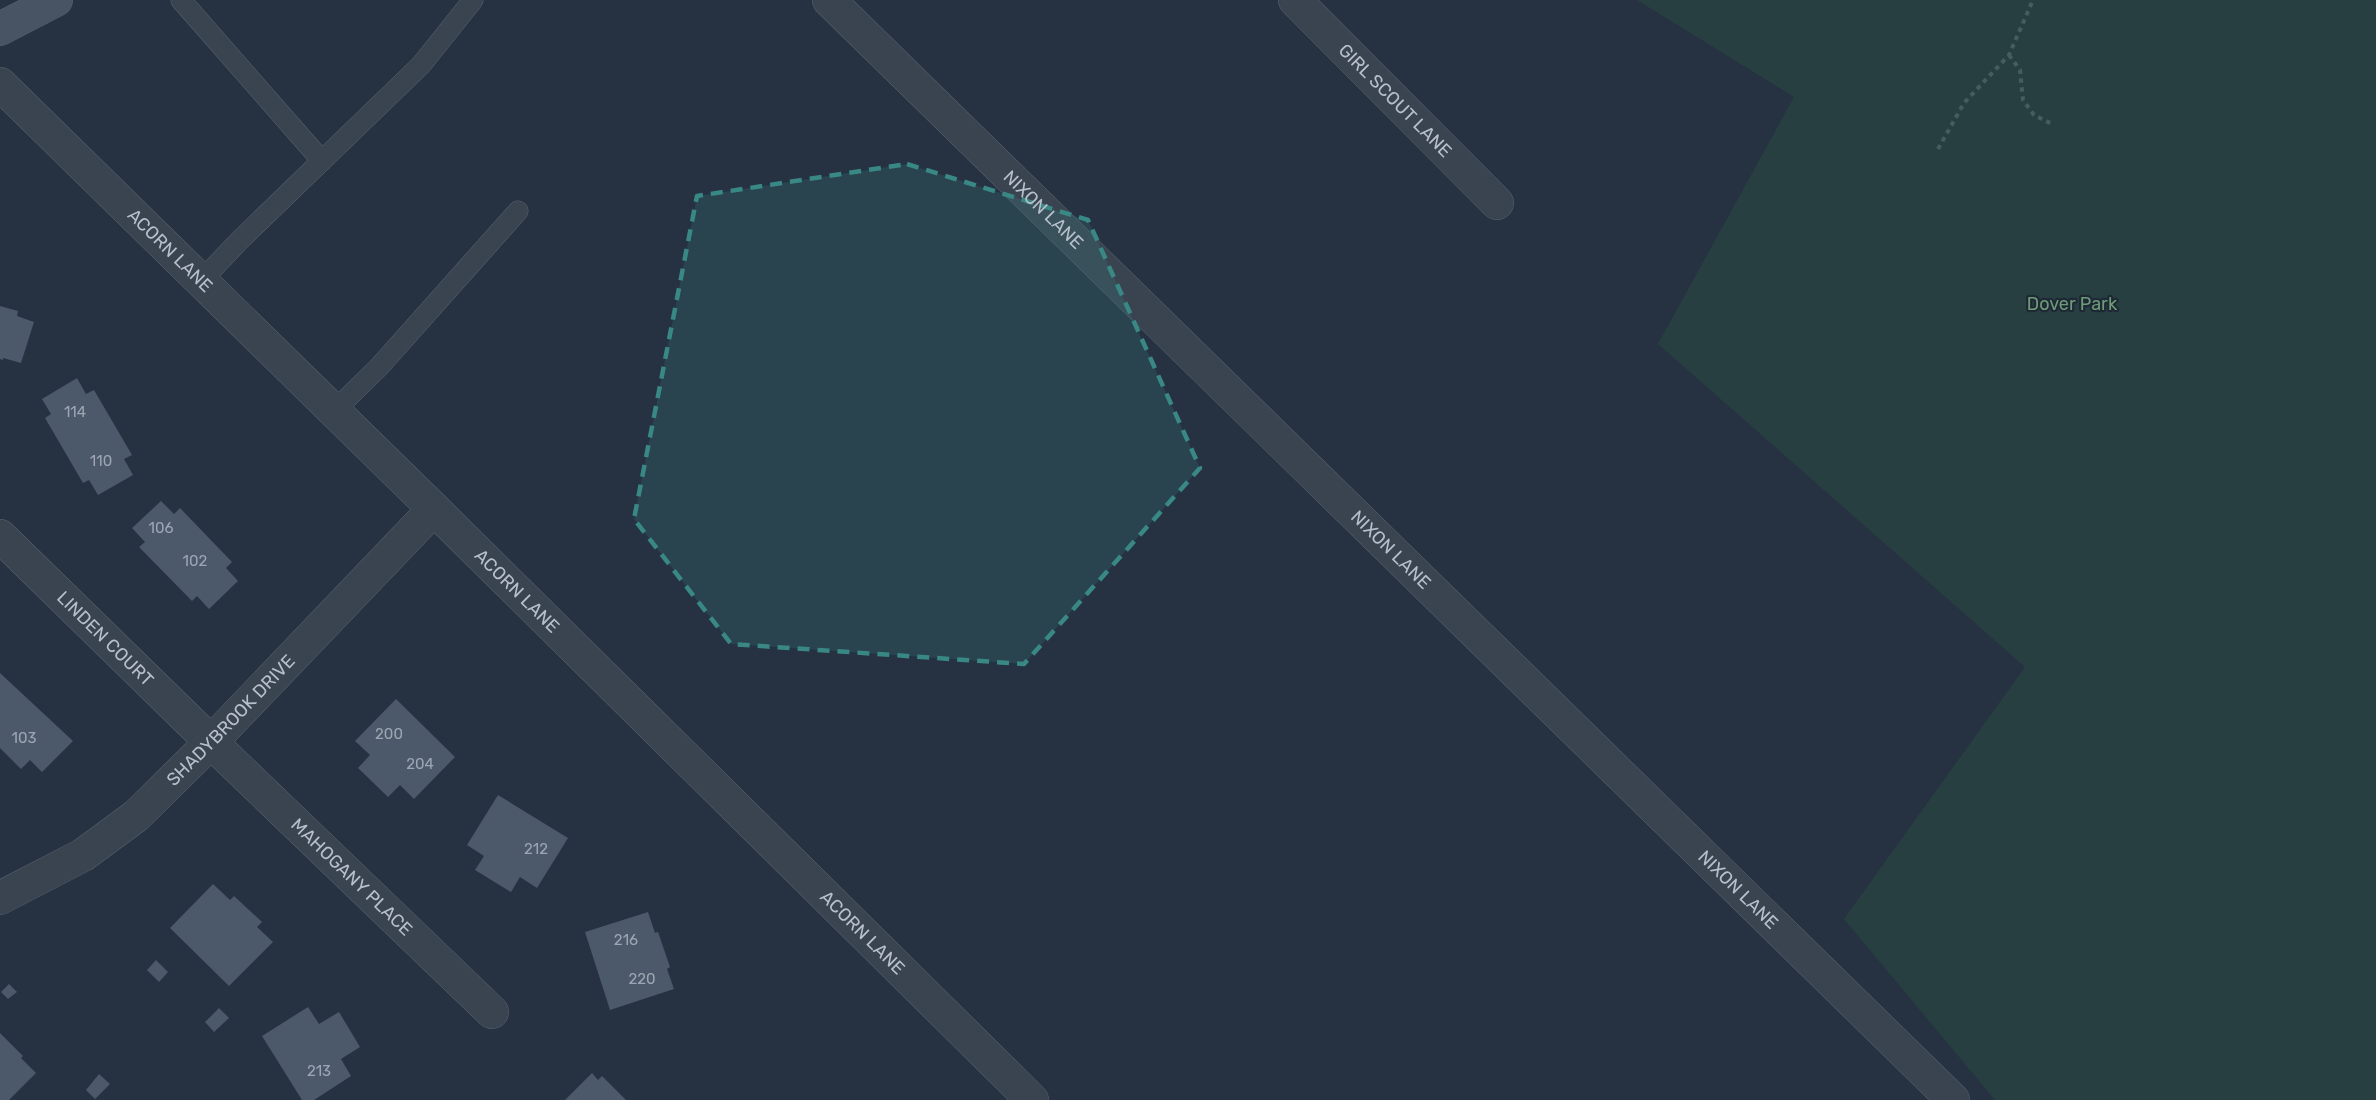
<svg xmlns="http://www.w3.org/2000/svg" width="2376" height="1100" viewBox="0 0 2376 1100" font-family="Rubik,sans-serif">
  <style>
    .green { fill: #283f42 }
    .building { fill: #4c596a }
    .lines { fill: none; stroke-linecap: round; stroke-linejoin: round }
    .service-casing { stroke: #58626e; stroke-width: 21 }
    .minor-casing { stroke: #58626e; stroke-width: 34 }
    .secondary-casing { stroke: #58626e; stroke-width: 34 }
    .path { stroke: #465c5e; stroke-width: 4; stroke-dasharray: 4.5 4.5; stroke-linecap: butt }
    .service { stroke: #3a4450; stroke-width: 20 }
    .minor { stroke: #3a4450; stroke-width: 33 }
    .secondary { stroke: #485363; stroke-width: 33 }
    .marked { fill: #398885; fill-opacity: 0.2; stroke: #398885; stroke-width: 4.5; stroke-dasharray: 12 8; stroke-linejoin: round }
    .labels { text-anchor: middle; dominant-baseline: central; stroke-width: 4.5; stroke-linejoin: round; paint-order: stroke }
    .number-label { font-size: 15px; fill: #9ca6b3 }
    .street-label { font-size: 18px; fill: #b7bfcb; stroke: #1f2936 }
    .park-label { font-size: 18px; fill: #6e9c78; stroke: #1f2936 }
  </style>
  <rect width="100%" height="100%" fill="#263241"/>
  <path class="green" d="M 1637,0 L 2376,0 L 2376,1100 L 1995,1100 L 1844,919 L 2025,667 L 1658,344 L 1794,97 Z"/>
  <path class="building" d="M 0,306 L 18,311 L 17,316 L 34,322 L 21,363 L 3,358 L 3,360 L 0,359 Z
    M 77,378 L 86,394 L 94,390 L 132,455 L 124,459 L 133,475 L 98,495 L 89,480 L 83,483 L 45,418 L 51,414 L 42,399 Z
    M 161,501 L 174,514 L 180,508 L 232,562 L 226,568 L 238,581 L 209,609 L 197,596 L 192,601 L 139,547 L 145,542 L 132,528 Z
    M 0,673 L 73,741 L 42,772 L 30,760 L 21,769 L 0,748 Z
    M 396,699 L 455,757 L 414,799 L 400,785 L 388,797 L 358,768 L 370,755 L 355,741 Z
    M 498,795 L 568,838 L 537,888 L 520,877 L 511,892 L 475,870 L 484,856 L 467,845 Z
    M 213,884 L 230,900 L 234,896 L 262,922 L 257,927 L 273,942 L 229,986 L 170,928 Z
    M 648,912 L 655,933 L 658,932 L 670,967 L 667,969 L 674,989 L 610,1010 L 585,932 Z
    M 156,960 L 168,972 L 159,982 L 147,970 Z
    M 9,984 L 17,992 L 8,999 L 1,992 Z
    M 308,1007 L 319,1024 L 339,1012 L 360,1047 L 341,1059 L 351,1076 L 314,1100 L 302,1100 L 262,1036 Z
    M 219,1008 L 229,1018 L 214,1032 L 205,1022 Z
    M 0,1033 L 23,1056 L 21,1058 L 36,1073 L 9,1100 L 0,1100 Z
    M 592,1073 L 598,1080 L 602,1076 L 626,1100 L 565,1100 Z
    M 99,1074 L 110,1084 L 95,1099 L 86,1090 Z"/>
  <g class="lines">
    <defs>
      <path id="service" d="M 181,0 L 322,161
        M 201,281 L 240,240 L 421,65 L 473,0
        M 334,411 L 379,367 L 518,211"/>
      <g id="minor">
        <path id="s1" d="M 829,0 L 1953,1100"/>
        <path id="s2" d="M 1295,0 L 1497,203"/>
        <path id="s3" d="M 0,84 L 434,509 L 1032,1100"/>
        <path id="s4" d="M 0,536 L 211,742 L 492,1012"/>
        <path id="s5" d="M 0,898 L 83,855 L 136,816 L 211,742 L 434,509"/>
      </g>
      <path id="secondary" d="M 0,29 L 56,0"/>
    </defs>
    <use href="#service" class="service-casing"/>
    <use href="#minor" class="minor-casing"/>
    <use href="#secondary" class="secondary-casing"/>
    <path class="path" d="M 2009,55 L 2020,70 L 2023,100 L 2034,115 L 2054,125
      M 1938,149 L 1964,103 L 2009,55 L 2033,0"/>
    <use href="#service" class="service"/>
    <use href="#minor" class="minor"/>
    <use href="#secondary" class="secondary"/>
  </g>
  <path class="marked" d="M 907,164 L 1088,220 L 1200,468 L 1024,664 L 731,644 L 634,519 L 697,196 Z"/>
  <g class="labels">
    <g class="number-label">
      <text x="75" y="412">114</text>
      <text x="101" y="461">110</text>
      <text x="161" y="528">106</text>
      <text x="195" y="561">102</text>
      <text x="389" y="734">200</text>
      <text x="24" y="738">103</text>
      <text x="420" y="764">204</text>
      <text x="536" y="849">212</text>
      <text x="626" y="940">216</text>
      <text x="642" y="979">220</text>
      <text x="319" y="1071">213</text>
    </g>
    <g class="street-label">
      <text stroke="none"><textPath href="#s2" startOffset="142">GIRL SCOUT LANE</textPath></text>
      <text stroke="none"><textPath href="#s1" startOffset="300">NIXON LANE</textPath></text>
      <text stroke="none"><textPath href="#s3" startOffset="238">ACORN LANE</textPath></text>
      <text stroke="none"><textPath href="#s1" startOffset="786">NIXON LANE</textPath></text>
      <text stroke="none"><textPath href="#s3" startOffset="724">ACORN LANE</textPath></text>
      <text stroke="none"><textPath href="#s4" startOffset="147">LINDEN COURT</textPath></text>
      <text stroke="none"><textPath href="#s5" startOffset="294">SHADYBROOK DRIVE</textPath></text>
      <text stroke="none"><textPath href="#s4" startOffset="490">MAHOGANY PLACE</textPath></text>
      <text stroke="none"><textPath href="#s1" startOffset="1272">NIXON LANE</textPath></text>
      <text stroke="none"><textPath href="#s3" startOffset="1210">ACORN LANE</textPath></text>
    </g>
    <g class="park-label">
      <text x="2072" y="304">Dover Park</text>
    </g>
  </g>
</svg>
